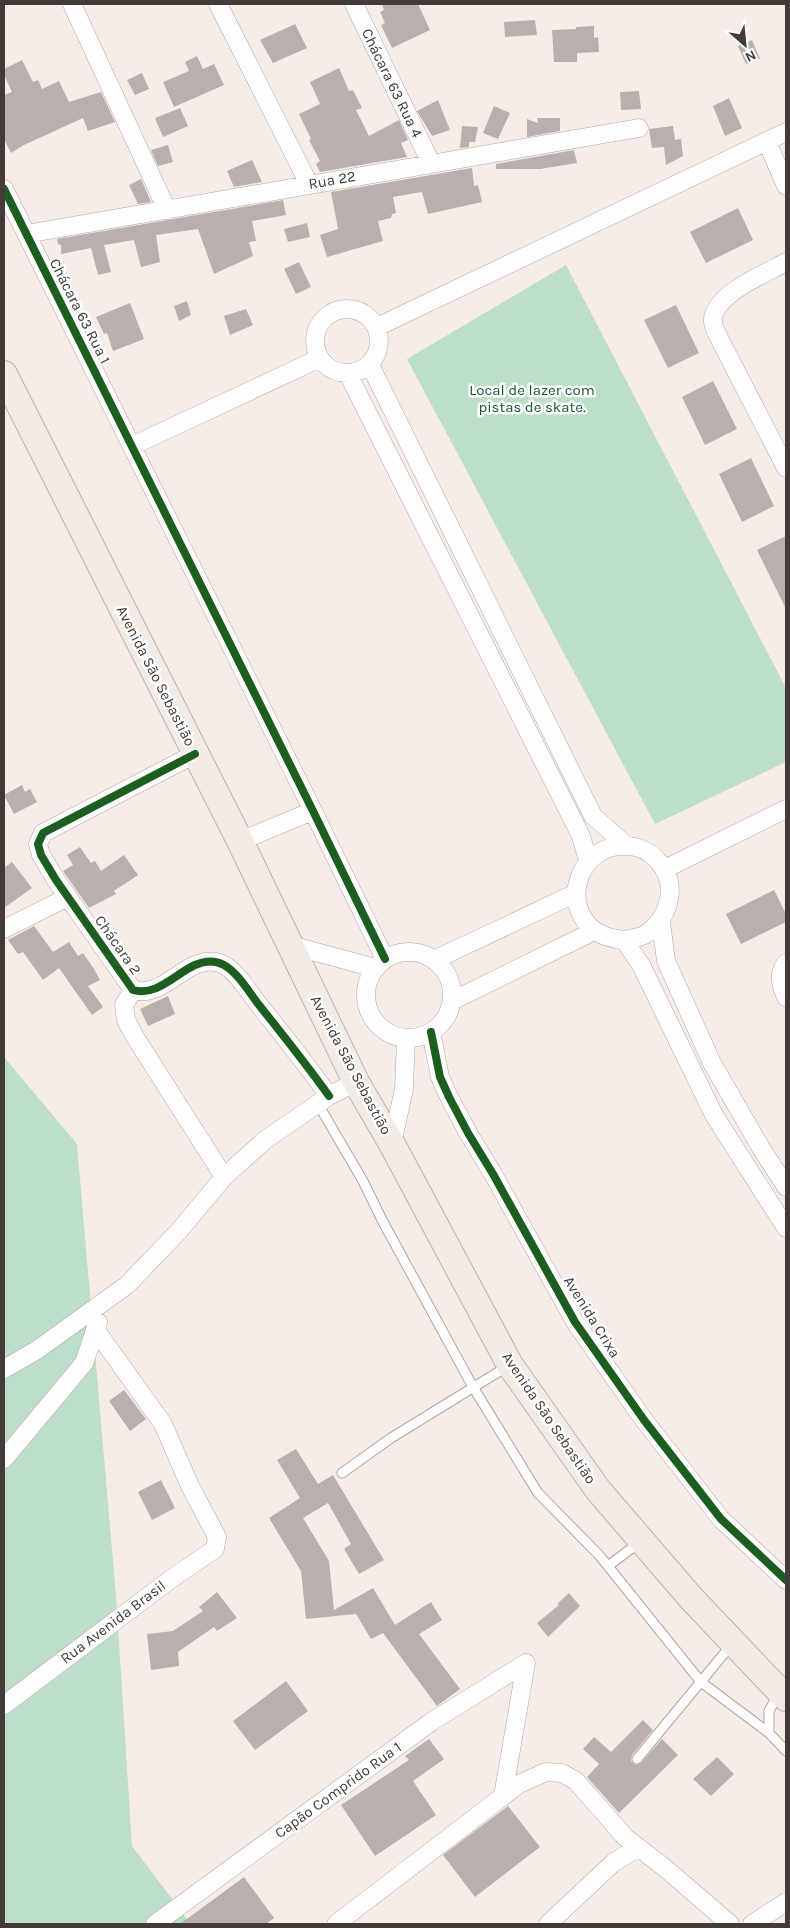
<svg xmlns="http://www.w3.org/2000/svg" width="790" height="1928" viewBox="0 0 790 1928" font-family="Karla,sans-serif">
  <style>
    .green { fill: #bddec9 }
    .building { fill: #b9b0ae }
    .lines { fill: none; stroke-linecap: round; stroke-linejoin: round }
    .lane-casing { stroke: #b0a8a4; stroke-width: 11 }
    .street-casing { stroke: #b0a8a4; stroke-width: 19 }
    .primary-casing { stroke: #c2b3a9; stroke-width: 28 }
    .lane { stroke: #fefcfc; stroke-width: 9 }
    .street { stroke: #fefcfc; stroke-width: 18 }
    .primary { stroke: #f2ebe6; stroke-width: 26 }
    .cycleway-casing { stroke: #fdfdfd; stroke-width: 11 }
    .cycleway { stroke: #1b5e20; stroke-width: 8 }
    .labels { text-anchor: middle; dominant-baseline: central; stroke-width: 5; stroke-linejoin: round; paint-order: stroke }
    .street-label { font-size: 15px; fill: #423b37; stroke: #fdfdfd }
    .park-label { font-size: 15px; fill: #15563c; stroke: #fdfdfd }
  </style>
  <rect width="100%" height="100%" fill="#f7ede8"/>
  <path class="green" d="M 566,265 L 786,688 L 786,762 L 655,824 L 407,359 Z
    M 4,1057 L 77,1144 L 116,1596 L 132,1846 L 191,1924 L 4,1924 Z"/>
  <path class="building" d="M 382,4 L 418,4 L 430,30 L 392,48 L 381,25 L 385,23 L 380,12 L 384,10 Z
    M 535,20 L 537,35 L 505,37 L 504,22 Z
    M 295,24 L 307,48 L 273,63 L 260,40 Z
    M 594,26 L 594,38 L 598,37 L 599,52 L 577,53 L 577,62 L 554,62 L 552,30 L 576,29 L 576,27 Z
    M 752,40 L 760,59 L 746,64 L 738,46 Z
    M 197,56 L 203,69 L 214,64 L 224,85 L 174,107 L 163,82 L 189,71 L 185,62 Z
    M 22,60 L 33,82 L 38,80 L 42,89 L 59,81 L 69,102 L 101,92 L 115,122 L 88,131 L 83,118 L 24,145 L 11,153 L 4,139 L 4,95 L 12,92 L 4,75 L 4,69 Z
    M 339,68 L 349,91 L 353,90 L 362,108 L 356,110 L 369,136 L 399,120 L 408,140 L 401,143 L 407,157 L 320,172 L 316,164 L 320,161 L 309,140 L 311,139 L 299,114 L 320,104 L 310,82 Z
    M 142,73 L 149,89 L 135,95 L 127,80 Z
    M 639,91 L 641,109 L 621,110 L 620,92 Z
    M 729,98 L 742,128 L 725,136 L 713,106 Z
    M 438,100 L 450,130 L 432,136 L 417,111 Z
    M 494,106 L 510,113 L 498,139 L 483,133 Z
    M 180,108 L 188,126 L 163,137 L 155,118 Z
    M 537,118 L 560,118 L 560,131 L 527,137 L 527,119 L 538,123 Z
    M 462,126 L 478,127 L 475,142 L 469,142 L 469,147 L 460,148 Z
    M 673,126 L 675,140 L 681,139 L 683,156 L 666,165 L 664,147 L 652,148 L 649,129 Z
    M 168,145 L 173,162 L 158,166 L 151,150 Z
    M 574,150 L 577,163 L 540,169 L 496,169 L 496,164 Z
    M 252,160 L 262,182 L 234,187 L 227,171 Z
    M 472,168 L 474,186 L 478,185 L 482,202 L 428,214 L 422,192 L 393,197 L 396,213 L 392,214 L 391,218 L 378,221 L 383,241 L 327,257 L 320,235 L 338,229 L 331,192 Z
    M 141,179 L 151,202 L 138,204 L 129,185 Z
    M 283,200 L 286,215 L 252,221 L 256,241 L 249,242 L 253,256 L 214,274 L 198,229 L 156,235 L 160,262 L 141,267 L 134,240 L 104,245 L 111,272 L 98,275 L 91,248 L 61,254 L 61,245 L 58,244 L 57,239 Z
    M 738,208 L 753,240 L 706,263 L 690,232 Z
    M 307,223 L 310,237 L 288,242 L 284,229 Z
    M 299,262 L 311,287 L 296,294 L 284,269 Z
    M 187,301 L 191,315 L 179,321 L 174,306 Z
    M 130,303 L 144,339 L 113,351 L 107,333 L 104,334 L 96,317 Z
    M 676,305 L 699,353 L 668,368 L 644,320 Z
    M 246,309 L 253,325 L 230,335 L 224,316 Z
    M 713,381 L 737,429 L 705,445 L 682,397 Z
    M 751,458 L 774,506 L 742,522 L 719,474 Z
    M 786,536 L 786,609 L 757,550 Z
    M 22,785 L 25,792 L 30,789 L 37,802 L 14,814 L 4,795 Z
    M 80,847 L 91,863 L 95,861 L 101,871 L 124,855 L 138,875 L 114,891 L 116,894 L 89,908 L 63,871 L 73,865 L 67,855 Z
    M 12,862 L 32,888 L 4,908 L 4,868 Z
    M 774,890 L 786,914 L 786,922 L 741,944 L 726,914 Z
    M 34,926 L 53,952 L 69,942 L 78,956 L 83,953 L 94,969 L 100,980 L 88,986 L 103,1007 L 92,1015 L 59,968 L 43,980 L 23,952 L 18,954 L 8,940 Z
    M 168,996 L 175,1014 L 148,1026 L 140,1009 Z
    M 124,1390 L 146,1419 L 130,1431 L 109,1401 Z
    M 296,1449 L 318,1484 L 333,1475 L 384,1560 L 359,1574 L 344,1549 L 351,1544 L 328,1503 L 303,1518 L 329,1561 L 334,1610 L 373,1588 L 395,1625 L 431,1602 L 442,1620 L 419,1634 L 460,1689 L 437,1706 L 383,1633 L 371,1639 L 356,1614 L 306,1619 L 301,1571 L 269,1518 L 300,1498 L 277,1460 Z
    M 161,1480 L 175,1508 L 152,1520 L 138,1492 Z
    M 217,1592 L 237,1618 L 217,1631 L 214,1627 L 178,1652 L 179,1666 L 151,1670 L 147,1634 L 173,1631 L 203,1611 L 199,1607 Z
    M 569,1593 L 580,1606 L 548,1637 L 537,1623 L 559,1605 L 557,1604 Z
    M 286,1681 L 308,1711 L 255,1750 L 233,1721 Z
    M 643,1720 L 653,1730 L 632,1755 L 631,1761 L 633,1763 L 636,1765 L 641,1763 L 662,1739 L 678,1755 L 619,1813 L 587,1777 L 599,1764 L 583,1749 L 594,1737 L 611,1752 Z
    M 429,1739 L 444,1759 L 413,1781 L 436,1815 L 375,1856 L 341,1805 L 409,1760 L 405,1756 Z
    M 717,1757 L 734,1774 L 711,1796 L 693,1779 Z
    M 508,1806 L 540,1847 L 475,1897 L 443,1855 Z
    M 244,1877 L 274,1918 L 266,1924 L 180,1924 Z"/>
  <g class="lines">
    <defs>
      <path id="lane" d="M 318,1104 L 363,1181 L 382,1220 L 473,1387 L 538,1493 L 599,1555 L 701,1682 L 769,1733
        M 342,1473 L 391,1438 L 508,1366
        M 608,1566 L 640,1542
        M 779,1693 L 769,1711 L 769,1733 L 786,1751
        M 637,1759 L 732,1644"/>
      <path id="street" d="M 72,4 L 167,210
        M 218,4 L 309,184
        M 354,4 L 431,163
        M 767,142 L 786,186
        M 4,189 L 313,811 L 385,959
        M 26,234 L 639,128
        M 786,262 C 767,273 711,295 713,322 C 713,327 718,335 720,340 L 786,468
        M315 341a32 32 0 1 1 64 0a32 32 0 1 1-64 0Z
        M 377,327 L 786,132
        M 370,365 L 593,816 L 627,846
        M 348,374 L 581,836 L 588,861
        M 132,446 L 318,359
        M 195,754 L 43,833 L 38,844 L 41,855 L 56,880 L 133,990 C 156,997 175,974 195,965 C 204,961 215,960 224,965 C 238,973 249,992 259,1005 C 283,1035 307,1065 329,1096
        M 240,841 L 313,811
        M 665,869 L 786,809
        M 661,922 L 666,961 L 712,1063 L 761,1148 L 786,1187
        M 4,929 L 68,897
        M 624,940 C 631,938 640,938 646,934 C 670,917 679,884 658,861 C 649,850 635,845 620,846 C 578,849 560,905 595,931 C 604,937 614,939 624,940 L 641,965 L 714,1115 L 786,1228
        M 290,945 L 375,968
        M366 995a43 43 0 1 1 86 0a43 43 0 1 1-86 0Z
        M 434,960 L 576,893
        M 786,963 C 777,973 781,986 786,997
        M 133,990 L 124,1005 L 126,1020 L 135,1037 L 224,1177
        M 452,1001 L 594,931
        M 431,1032 L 440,1077 L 449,1097 L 468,1133 L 493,1174 L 575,1322 L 644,1420 L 721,1519 L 786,1580
        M 392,1144 L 404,1089 L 406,1039
        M 4,1369 L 37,1350 L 127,1285 L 178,1232 L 224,1177 L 265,1140 L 329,1096 L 356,1082
        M 4,1459 L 84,1363 L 98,1322
        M 4,1705 L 171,1579 L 215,1549 L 217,1537 L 190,1486 L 163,1424 L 95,1329
        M 503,1796 L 526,1663
        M 155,1924 L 431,1722 L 526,1663
        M 336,1924 L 519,1784 L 546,1772 L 562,1773 L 576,1781 L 625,1837 L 665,1868 L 730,1924
        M 548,1924 L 613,1863 L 637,1848
        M 752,1924 L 786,1902"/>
      <path id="primary" d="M 4,374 L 240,841 L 356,1082 L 392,1144 L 510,1365 L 598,1490 L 691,1598 L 786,1698"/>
    </defs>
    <use href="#lane" class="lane-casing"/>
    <use href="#street" class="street-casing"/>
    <use href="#primary" class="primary-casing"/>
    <use href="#lane" class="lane"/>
    <use href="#street" class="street"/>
    <use href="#primary" class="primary"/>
    <defs>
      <path id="cycleway" d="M 4,189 L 313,811 L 385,959
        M 195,754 L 43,833 L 38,844 L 41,855 L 56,880 L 133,990 C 156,997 175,974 195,965 C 204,961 215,960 224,965 C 238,973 249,992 259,1005 C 283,1035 307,1065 329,1096
        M 431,1032 L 440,1077 L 449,1097 L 468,1133 L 493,1174 L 575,1322 L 644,1420 L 721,1519 L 786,1580"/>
    </defs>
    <use href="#cycleway" class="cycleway-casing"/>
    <use href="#cycleway" class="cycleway"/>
  </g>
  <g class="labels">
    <g class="street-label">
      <text transform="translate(392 83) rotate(64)">Chácara 63 Rua 4</text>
      <text transform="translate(332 180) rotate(-10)">Rua 22</text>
      <text transform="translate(80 311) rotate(63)">Chácara 63 Rua 1</text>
      <text transform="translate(156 676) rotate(63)">Avenida São Sebastião</text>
      <text transform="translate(118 945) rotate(55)">Chácara 2</text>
      <text transform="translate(351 1065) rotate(62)">Avenida São Sebastião</text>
      <text transform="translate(592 1317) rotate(58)">Avenida Crixa</text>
      <text transform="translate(549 1418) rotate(56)">Avenida São Sebastião</text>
      <text transform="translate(113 1622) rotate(-37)">Rua Avenida Brasil</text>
      <text transform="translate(338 1790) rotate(-36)">Capão Comprido Rua 1</text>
    </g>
    <g class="park-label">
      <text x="532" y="390">Local de lazer com<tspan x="532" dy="17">pistas de skate.</tspan></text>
    </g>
  </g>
  <rect width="790" height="1928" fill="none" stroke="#423b37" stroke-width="10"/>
  <g transform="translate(745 45) rotate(153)" stroke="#fdfdfd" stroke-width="4" paint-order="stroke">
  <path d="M0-4L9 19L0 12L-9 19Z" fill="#423b37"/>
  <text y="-8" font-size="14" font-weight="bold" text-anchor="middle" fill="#423b37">N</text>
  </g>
</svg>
